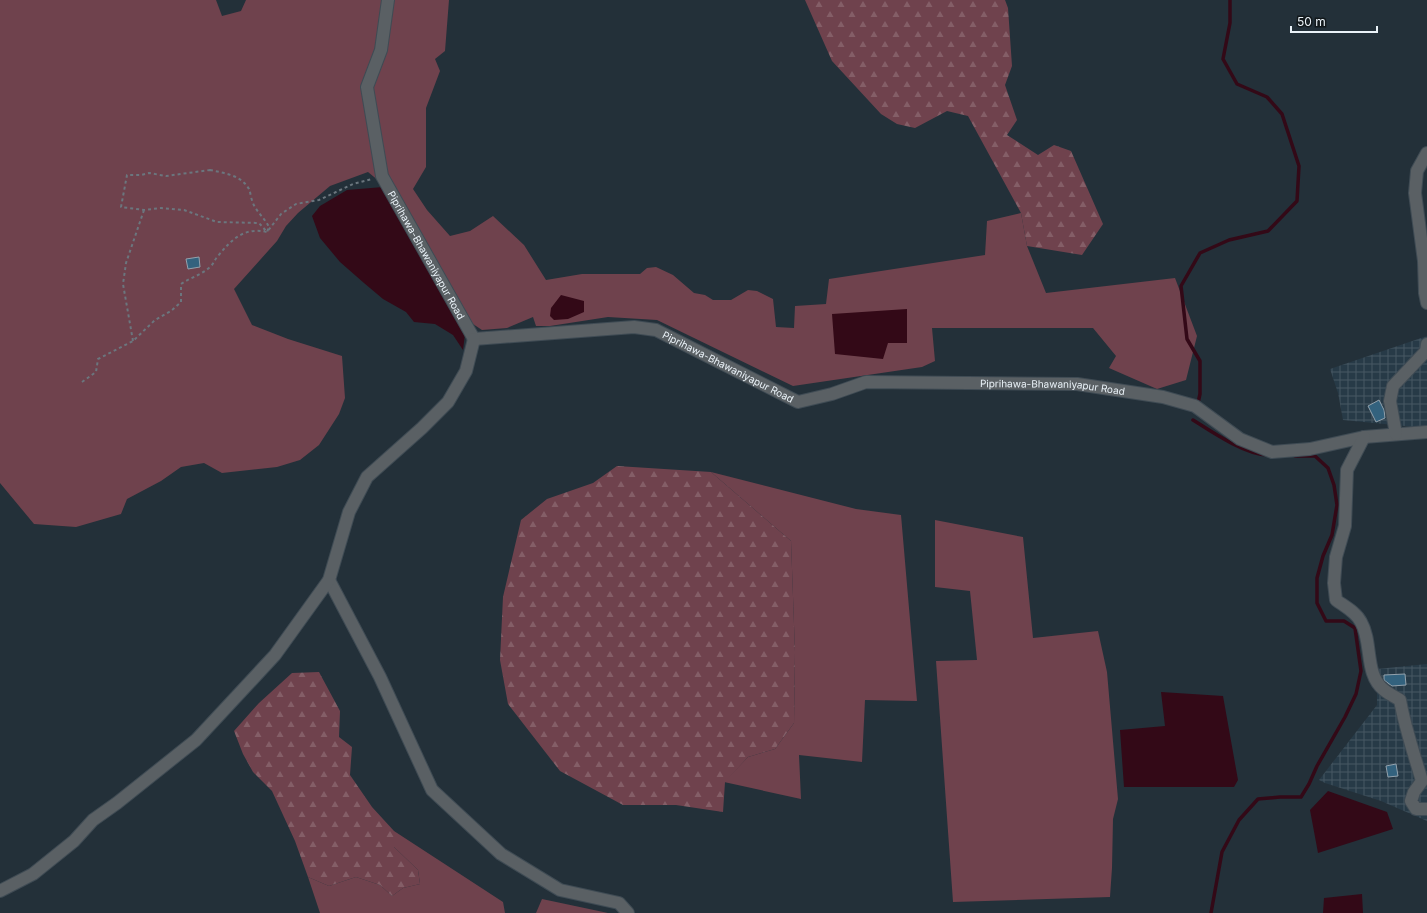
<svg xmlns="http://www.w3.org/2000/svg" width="1427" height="913" viewBox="0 0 1427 913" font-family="Inter,sans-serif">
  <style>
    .industrial { fill: url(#industrial-grid) }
    .green { fill: #6f424d }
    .forest { fill: url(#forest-firs) }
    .water { fill: #330917 }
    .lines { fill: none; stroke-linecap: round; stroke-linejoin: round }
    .stream { stroke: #330917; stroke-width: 3.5 }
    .building { fill: #33627e; stroke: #93a2ad }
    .street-casing { stroke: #3f4b54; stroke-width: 14 }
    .path { stroke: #6b767e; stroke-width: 2; stroke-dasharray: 3 3; stroke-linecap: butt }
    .street { stroke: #5a6064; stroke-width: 12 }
    .labels { text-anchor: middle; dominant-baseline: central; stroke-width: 4; stroke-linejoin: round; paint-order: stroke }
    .street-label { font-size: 10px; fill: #eaf2f8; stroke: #12181b }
  </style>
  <defs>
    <pattern id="industrial-grid" width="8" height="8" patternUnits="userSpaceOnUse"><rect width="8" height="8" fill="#273a47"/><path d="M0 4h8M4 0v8" fill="none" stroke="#465762"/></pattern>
    <pattern id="forest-firs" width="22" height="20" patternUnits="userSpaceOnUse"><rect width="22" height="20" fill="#6f424d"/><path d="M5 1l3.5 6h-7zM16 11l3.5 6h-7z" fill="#845e67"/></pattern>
  </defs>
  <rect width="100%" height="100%" fill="#233039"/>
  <path class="industrial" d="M 1427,336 L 1427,426 L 1415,427 L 1343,420 L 1338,393 L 1330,369 Z
    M 1427,664 L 1427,821 L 1381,801 L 1325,783 L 1319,780 L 1377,705 L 1377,669 Z"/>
  <path class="green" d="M 0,0 L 216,0 L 222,16 L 241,11 L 246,0 L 449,0 L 445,51 L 435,59 L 440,71 L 426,108 L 426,167 L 413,189 L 427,210 L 450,236 L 470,231 L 493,216 L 524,245 L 546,280 L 582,274 L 640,274 L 647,268 L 656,267 L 673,275 L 694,293 L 705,295 L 713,300 L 731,300 L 748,290 L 757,291 L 773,299 L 776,327 L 794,328 L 795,306 L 826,304 L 829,279 L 985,255 L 987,221 L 1021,213 L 1027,246 L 1046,293 L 1175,278 L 1197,336 L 1186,380 L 1157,389 L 1109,368 L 1116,356 L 1093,328 L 932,328 L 935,361 L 922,367 L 793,386 L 657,320 L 608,317 L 550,326 L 536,326 L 533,317 L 507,328 L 482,330 L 461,316 L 391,191 L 368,172 L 330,186 L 298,213 L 286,226 L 277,241 L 234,289 L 252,325 L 288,339 L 342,356 L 345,398 L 339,414 L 319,445 L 300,460 L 277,467 L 222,473 L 204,463 L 181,467 L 161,481 L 127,499 L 121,514 L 76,527 L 34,524 L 0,483 Z
    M 711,472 L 856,509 L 901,515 L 917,701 L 865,700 L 862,762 L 799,755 L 801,799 L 724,782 L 748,757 L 775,749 L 794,723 L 795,652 L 791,541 Z
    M 935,520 L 1023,537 L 1033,638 L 1098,631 L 1107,672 L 1118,799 L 1113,819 L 1112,868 L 1110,897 L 953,902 L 936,661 L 977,660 L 970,591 L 935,587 Z
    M 394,831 L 503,902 L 505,913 L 320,913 L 308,877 L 329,886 L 356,877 L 380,885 L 392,896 L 403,888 L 420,884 L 418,870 L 394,847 Z
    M 542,899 L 608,913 L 536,913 Z"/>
  <path class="forest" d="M 805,0 L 1005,0 L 1008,8 L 1012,66 L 1005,85 L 1017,120 L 1007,135 L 1038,155 L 1054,145 L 1071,151 L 1103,224 L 1082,255 L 1027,246 L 1021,213 L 968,116 L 947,111 L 915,128 L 897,124 L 881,114 L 832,61 Z
    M 617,466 L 711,472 L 791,541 L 795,652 L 794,723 L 775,749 L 748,757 L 725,782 L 723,812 L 676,805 L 623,805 L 560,771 L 508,704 L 500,660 L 503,597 L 521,520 L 547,499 L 593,483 Z
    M 319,672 L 340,711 L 339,737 L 352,747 L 350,775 L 372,807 L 394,831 L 394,847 L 418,870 L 420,884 L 403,888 L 392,896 L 380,885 L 356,877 L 329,886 L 308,877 L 295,841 L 272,791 L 253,772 L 243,754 L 234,731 L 259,703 L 292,673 Z"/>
  <path class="water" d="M 383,187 L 465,334 L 463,350 L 453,335 L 435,324 L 414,322 L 406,312 L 383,299 L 364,283 L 340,262 L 320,238 L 312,216 L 320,206 L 347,190 Z
    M 561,295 L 584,301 L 584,312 L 568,319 L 554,320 L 550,316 L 551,308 Z
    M 907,309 L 907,343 L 888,343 L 883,359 L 835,354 L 832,314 Z
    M 1161,692 L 1223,696 L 1238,780 L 1234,787 L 1124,787 L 1120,730 L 1165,726 Z
    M 1328,791 L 1387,812 L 1393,829 L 1318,853 L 1310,810 Z
    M 1362,894 L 1363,913 L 1323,913 L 1324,898 Z"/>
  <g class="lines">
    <path class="stream" d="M 1198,403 L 1200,394 L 1200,361 L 1187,339 L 1181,286 L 1200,253 L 1229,240 L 1268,231 L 1297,201 L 1299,166 L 1282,114 L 1267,97 L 1237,84 L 1223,59 L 1230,23 L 1230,0
      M 1193,420 C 1212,432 1244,454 1267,455
      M 1211,913 L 1222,852 L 1239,820 L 1258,799 L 1280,797 L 1301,797 L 1309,784 L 1317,766 L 1345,717 L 1356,694 L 1361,671 L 1355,628 L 1344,621 L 1326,621 L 1317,603 L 1317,578 L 1323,556 L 1332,535 L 1337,505 L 1334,485 L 1328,468 L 1315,456 L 1295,456"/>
  </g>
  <path class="building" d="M 199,257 L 200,267 L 188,269 L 186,259 Z
    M 1379,400 L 1384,410 L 1385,418 L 1376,422 L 1368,406 Z
    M 1405,674 L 1406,685 L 1392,686 L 1384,680 L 1384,675 Z
    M 1396,764 L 1398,776 L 1388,777 L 1386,766 Z"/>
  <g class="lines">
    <defs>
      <g id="street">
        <path id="s1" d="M 388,0 L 381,50 L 367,87 L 382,176 L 474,339 L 634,327 L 656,330 L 798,402 L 832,394 L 866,382 L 1077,384 L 1163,397 L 1195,406 L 1240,439 L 1272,452 L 1310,449 L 1364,437 L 1427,432"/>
        <path d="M 1427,153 L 1417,171 L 1415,193 L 1424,261 L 1425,293 L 1427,303"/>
        <path d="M 1396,434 L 1390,401 L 1393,386 L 1426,351 L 1427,344"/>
        <path d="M 1364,437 L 1347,470 L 1345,526 L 1336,557 L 1334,583 L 1336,600 C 1344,606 1356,612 1361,622 C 1373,643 1364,674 1384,690 C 1389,694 1395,697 1400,700 C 1405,728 1414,754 1422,781 L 1414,792 L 1411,801 L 1416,809 L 1427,809"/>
        <path d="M 329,580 L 380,677 L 432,790 L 501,854 L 560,890 L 619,903 L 628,913"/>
        <path d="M 0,891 L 33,874 L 74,841 L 93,820 L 117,803 L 196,740 L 275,655 L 329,580 L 349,512 L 367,477 L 422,428 L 448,402 L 466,371 L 474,339"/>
      </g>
    </defs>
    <use href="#street" class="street-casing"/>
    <path class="path" d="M 210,170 C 224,173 241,175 249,189 C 251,194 251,201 255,207 C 259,214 265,219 269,227 L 267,232 L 259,223 L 217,222 L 184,210 L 161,208 L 144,210 L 121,207 L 127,175 L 141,175 L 149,173 L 166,176 Z
      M 133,341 L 123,284 L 126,263 L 144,210
      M 82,382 L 96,372 L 98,359 L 133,341 L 155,320 L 171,311 L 181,302 L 181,284 C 191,277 202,275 211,266 C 214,263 215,259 218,256 C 232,239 244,227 267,232 L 281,214 L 296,204 L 319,200 L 353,184 L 372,179"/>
    <use href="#street" class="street"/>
  </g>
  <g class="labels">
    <g class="street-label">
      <text stroke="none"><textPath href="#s1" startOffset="271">Piprihawa-Bhawaniyapur Road</textPath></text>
      <text stroke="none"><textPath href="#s1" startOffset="631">Piprihawa-Bhawaniyapur Road</textPath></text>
      <text stroke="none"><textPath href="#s1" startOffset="967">Piprihawa-Bhawaniyapur Road</textPath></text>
    </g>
  </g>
  <path d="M1291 26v6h86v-6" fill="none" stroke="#eaf2f8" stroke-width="2"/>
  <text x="1297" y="26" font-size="12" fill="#eaf2f8" stroke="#12181b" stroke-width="3" paint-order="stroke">50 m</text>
</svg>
